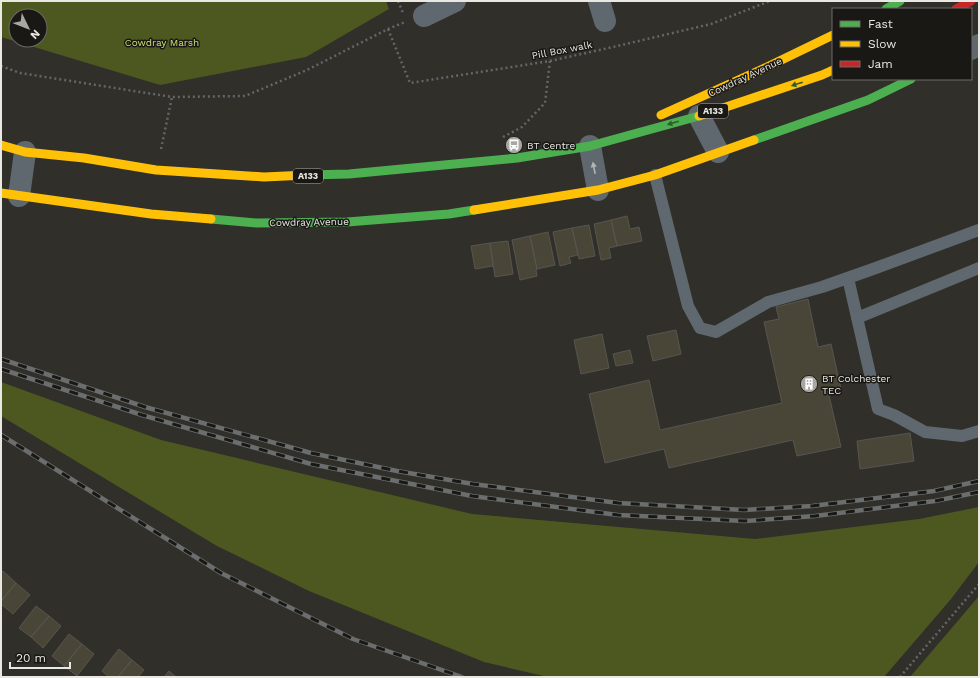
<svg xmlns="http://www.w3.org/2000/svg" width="980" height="678" viewBox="0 0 980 678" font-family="'Work Sans',sans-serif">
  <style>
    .green { fill: #4d5820; fill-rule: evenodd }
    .building { fill: #4a4637; stroke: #565551 }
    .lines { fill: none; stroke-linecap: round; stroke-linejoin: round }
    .path { stroke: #636769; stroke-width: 2.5; stroke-dasharray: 2 3; stroke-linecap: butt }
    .lane { stroke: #5f686e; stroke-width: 12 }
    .street { stroke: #5f686e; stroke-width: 22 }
    .fast { stroke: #4caf50; stroke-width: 9 }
    .slow { stroke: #ffc107; stroke-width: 9 }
    .jam { stroke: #c62828; stroke-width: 9 }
    .rail-casing { stroke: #6a6e6e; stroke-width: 4.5 }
    .rail { stroke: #191814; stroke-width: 3; stroke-dasharray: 9; stroke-linecap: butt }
    .oneway { fill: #305c2f }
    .oneway2 { fill: #b2b5b4 }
    .labels { text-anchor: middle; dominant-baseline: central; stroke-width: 3; stroke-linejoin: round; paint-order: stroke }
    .shield { fill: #191814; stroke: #abaaa5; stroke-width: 1 }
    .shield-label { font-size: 9px; font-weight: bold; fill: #e9e8e3 }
    .park-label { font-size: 10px; fill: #c9e071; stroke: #191814 }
    .street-label { font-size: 10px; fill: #e9e8e3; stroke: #191814 }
    .poi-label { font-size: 10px; fill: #e9e8e3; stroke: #191814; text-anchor: start }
  </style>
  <rect width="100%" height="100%" fill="#302f2a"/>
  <path class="green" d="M 1,1 L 386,1 L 389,9 L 306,57 L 160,85 L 1,37 ZM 16,16 L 40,16 L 40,40 L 16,40 Z
    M 1,382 L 161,440 L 472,514 L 755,539 L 919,519 L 979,507 L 979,562 L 951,599 L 884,677 L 548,677 L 484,662 L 309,591 L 217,546 L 1,416 Z
    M 979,596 L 979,677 L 910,677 Z"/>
  <path class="building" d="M 627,216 L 630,229 L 639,227 L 642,241 L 617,246 L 611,220 Z
    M 611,220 L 617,246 L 609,248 L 611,258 L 601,260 L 594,224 Z
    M 589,225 L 595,256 L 579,259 L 572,228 Z
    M 572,228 L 578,255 L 569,257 L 571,263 L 560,266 L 553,232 Z
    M 548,232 L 555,265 L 537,269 L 530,236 Z
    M 530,236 L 537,269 L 536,270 L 537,276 L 520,280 L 512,240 Z
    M 508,241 L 513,274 L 495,277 L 490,243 Z
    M 490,243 L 493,266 L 475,269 L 471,246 Z
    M 808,299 L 818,347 L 831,344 L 841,389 L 828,391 L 841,447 L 797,456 L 793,440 L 669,468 L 664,449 L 605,463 L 589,394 L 649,380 L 660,430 L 782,403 L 764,322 L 779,319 L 776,307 Z
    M 676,330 L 681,354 L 653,361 L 647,336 Z
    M 602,334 L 609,368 L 581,374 L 574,340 Z
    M 630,350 L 633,363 L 616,366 L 613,354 Z
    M 910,433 L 914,461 L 860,469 L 857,441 Z
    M 3,571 L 16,583 L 1,601 L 1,573 Z
    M 16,583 L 30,595 L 13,614 L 1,604 L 1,601 Z
    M 36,606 L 49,616 L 31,637 L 19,628 Z
    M 49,616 L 61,626 L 43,648 L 31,637 Z
    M 69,634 L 82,644 L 64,666 L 52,656 Z
    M 82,644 L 94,654 L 77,676 L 64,666 Z
    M 119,649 L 132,660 L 118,677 L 109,677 L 102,671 Z
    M 132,660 L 144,670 L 138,677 L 118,677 Z
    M 169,671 L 176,677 L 164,677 Z"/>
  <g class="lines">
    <path class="path" d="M 398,1 L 403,13
      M 388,29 L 410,83 L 550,61 L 613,47 L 711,24 L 770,1
      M 1,66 L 20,73 L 172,97 L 245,96 L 307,70 L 388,29 L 405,22
      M 503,137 L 522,127 L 545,103 L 550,61
      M 161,149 L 172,97
      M 900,677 L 979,584"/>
    <path class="lane" d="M 655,175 L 688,306 L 700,328 L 716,332 L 768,302 L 822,287 L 873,269 L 979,230
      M 848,278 L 878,409 L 894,415 L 925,432 L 962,436 L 979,431
      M 857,318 L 979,268"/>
    <path class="street" d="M 599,1 L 605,21
      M 424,16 L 455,1
      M 971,49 L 979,45
      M 699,116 L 718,152
      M 590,146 L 598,190
      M 19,196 L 25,152"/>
    <path class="fast" d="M 886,9 L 900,1
      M 754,140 L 868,100 L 911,79
      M 307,175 L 349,174 L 517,158 L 590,146 L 699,116
      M 211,219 L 257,223 L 347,222 L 449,214 L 474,210"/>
    <path class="slow" d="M 661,115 L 767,67 L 833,35
      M 699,116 L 822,75 L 833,70
      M 1,145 L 25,152 L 84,158 L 156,170 L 264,177 L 307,175
      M 1,193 L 151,214 L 211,219
      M 474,210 L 598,190 L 655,175 L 754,140"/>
    <path class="jam" d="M 956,9 L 971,1"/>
    <defs>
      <path id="rail" d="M 1,359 L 145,407 L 311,453 L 397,471 L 473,484 L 618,503 L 744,510 L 812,506 L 934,491 L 979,481
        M 1,369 L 142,415 L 311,464 L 472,496 L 618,515 L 745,521 L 815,516 L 935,501 L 979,492
        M 1,435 L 221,573 L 353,639 L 462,677"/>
    </defs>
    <use href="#rail" class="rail-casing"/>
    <use href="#rail" class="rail"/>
  </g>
  <defs><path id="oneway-solid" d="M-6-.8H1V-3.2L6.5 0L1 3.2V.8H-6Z"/></defs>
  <g class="oneway">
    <use href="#oneway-solid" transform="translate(797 84) rotate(162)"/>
    <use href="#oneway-solid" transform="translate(673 123) rotate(164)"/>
  </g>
  <use class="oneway2" href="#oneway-solid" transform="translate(594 168) rotate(-101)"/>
  <defs>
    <symbol id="bus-disc" viewBox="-11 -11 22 22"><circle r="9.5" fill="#a8a7a2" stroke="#191814"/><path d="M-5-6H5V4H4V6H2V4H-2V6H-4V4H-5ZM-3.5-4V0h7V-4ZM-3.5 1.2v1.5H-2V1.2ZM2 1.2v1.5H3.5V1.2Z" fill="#fff"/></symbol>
    <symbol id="building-disc" viewBox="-11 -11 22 22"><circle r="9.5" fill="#a8a7a2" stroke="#191814"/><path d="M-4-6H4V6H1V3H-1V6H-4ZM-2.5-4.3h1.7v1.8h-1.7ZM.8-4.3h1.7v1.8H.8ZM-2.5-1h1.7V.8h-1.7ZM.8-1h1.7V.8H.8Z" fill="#fff"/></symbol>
  </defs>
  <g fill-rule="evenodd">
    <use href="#bus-disc" x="504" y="135" width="20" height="20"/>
    <use href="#building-disc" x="799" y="374" width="20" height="20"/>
  </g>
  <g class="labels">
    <g class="shield">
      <rect x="698" y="104" width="30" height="14" rx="3"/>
      <rect x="293" y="169" width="30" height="14" rx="3"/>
    </g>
    <g class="shield-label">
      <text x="713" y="111">A133</text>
      <text x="308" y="176">A133</text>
    </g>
    <g class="park-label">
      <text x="162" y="42">Cowdray Marsh</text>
    </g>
    <g class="street-label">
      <text transform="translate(562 50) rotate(-11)">Pill Box walk</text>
      <text transform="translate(745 77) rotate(-25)">Cowdray Avenue</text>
      <text transform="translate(309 222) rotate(-1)">Cowdray Avenue</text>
    </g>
    <g class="poi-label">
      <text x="527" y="145">BT Centre</text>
      <text x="822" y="378">BT Colchester<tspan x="822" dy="12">TEC</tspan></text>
    </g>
  </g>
  <rect width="980" height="678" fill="none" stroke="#e9e8e3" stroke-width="4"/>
  <rect x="832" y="8" width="140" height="72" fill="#191814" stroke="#6c6b67"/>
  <rect x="840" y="21" width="20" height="6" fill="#4caf50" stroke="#6c6b67"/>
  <text x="868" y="28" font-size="12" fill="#e9e8e3">Fast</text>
  <rect x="840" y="41" width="20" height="6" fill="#ffc107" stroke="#6c6b67"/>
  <text x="868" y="48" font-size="12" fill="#e9e8e3">Slow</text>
  <rect x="840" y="61" width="20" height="6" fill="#c62828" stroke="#6c6b67"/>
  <text x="868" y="68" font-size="12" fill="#e9e8e3">Jam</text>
  <g transform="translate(28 28) rotate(133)"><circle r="19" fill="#191814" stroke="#6c6b67"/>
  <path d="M0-3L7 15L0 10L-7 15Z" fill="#a8a7a2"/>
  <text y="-6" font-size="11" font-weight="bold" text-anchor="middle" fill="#e9e8e3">N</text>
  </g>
  <path d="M10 662v6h60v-6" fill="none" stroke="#e9e8e3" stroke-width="2"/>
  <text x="16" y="662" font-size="12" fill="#e9e8e3" stroke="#191814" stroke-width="3" paint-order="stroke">20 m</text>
</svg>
